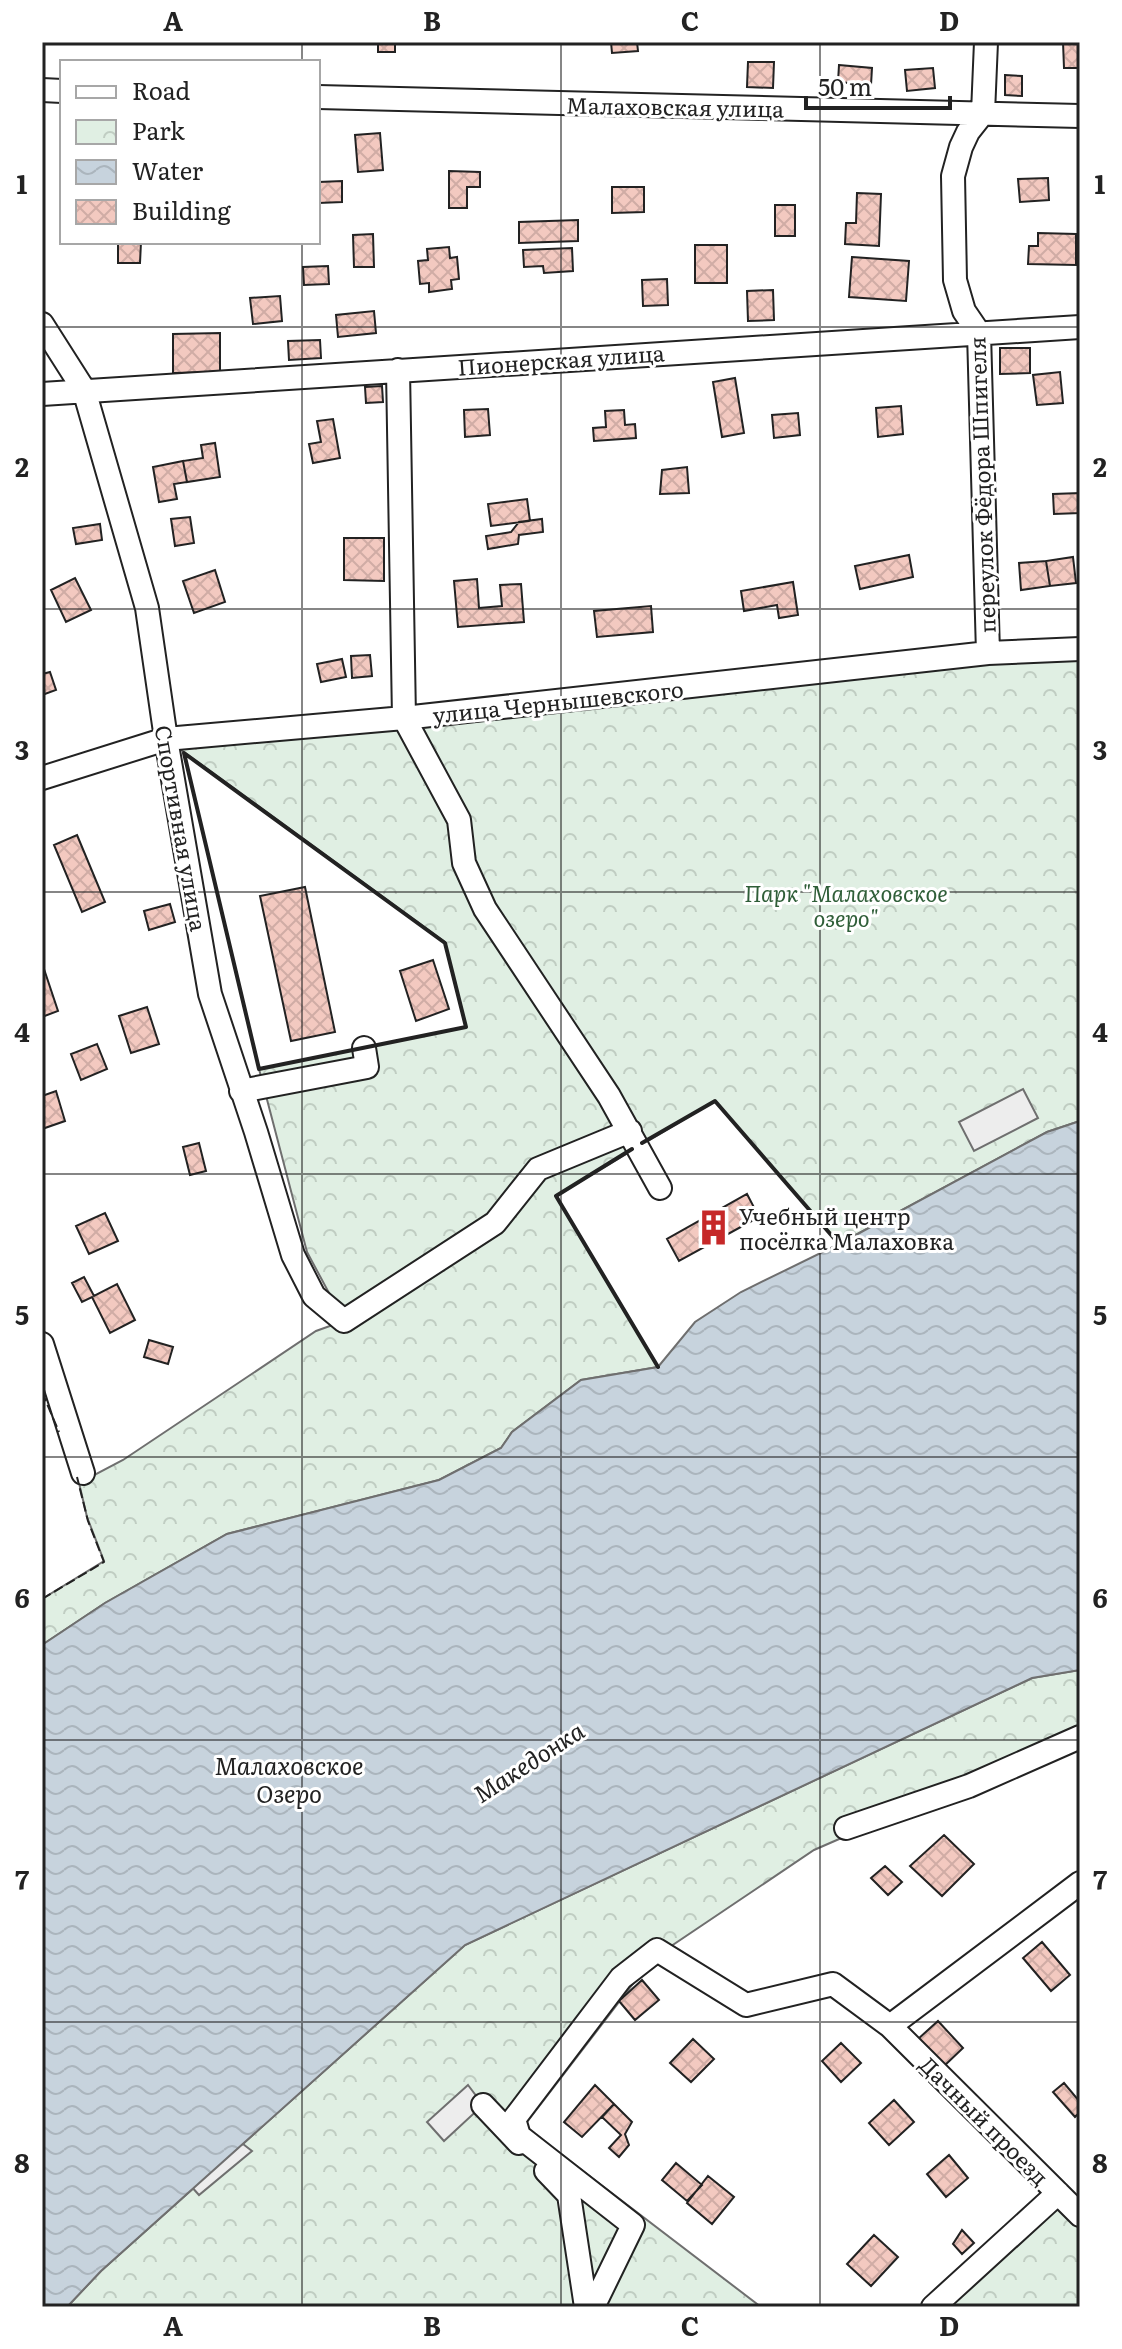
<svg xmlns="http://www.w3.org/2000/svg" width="1122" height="2349" viewBox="0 0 1122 2349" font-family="Literata,serif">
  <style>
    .park { fill: url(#park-crowns); stroke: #6f6f6f; stroke-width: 2 }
    .parking { fill: #ededed; stroke: #6f6f6f; stroke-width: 2 }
    .water { fill: url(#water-waves); stroke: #6f6f6f; stroke-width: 2 }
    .building { fill: url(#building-cross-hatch); stroke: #222; stroke-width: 2 }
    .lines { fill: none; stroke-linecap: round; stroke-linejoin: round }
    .minor-casing { stroke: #222; stroke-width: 26 }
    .minor { stroke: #fff; stroke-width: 22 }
    .fence { stroke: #222; stroke-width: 2; stroke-dasharray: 10 4; stroke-linecap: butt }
    .wall { stroke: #222; stroke-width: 4 }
    .grid { fill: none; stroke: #222; stroke-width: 2; stroke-opacity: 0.55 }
    .labels { text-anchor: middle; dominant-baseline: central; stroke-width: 6; stroke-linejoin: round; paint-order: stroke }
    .street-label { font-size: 22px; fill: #222; stroke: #fff }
    .park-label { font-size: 22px; font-style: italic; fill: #2f5e38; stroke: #fff }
    .poi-label { font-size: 22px; fill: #222; stroke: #fff; text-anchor: start }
    .water-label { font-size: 24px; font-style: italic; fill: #222; stroke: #fff }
    .neatline { fill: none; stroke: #222; stroke-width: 3 }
    .grid-label { font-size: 26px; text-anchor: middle; font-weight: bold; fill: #222 }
  </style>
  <defs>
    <pattern id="park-crowns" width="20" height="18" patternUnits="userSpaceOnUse" patternTransform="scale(2)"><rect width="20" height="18" fill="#e0efe3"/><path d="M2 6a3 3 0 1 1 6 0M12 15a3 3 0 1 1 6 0" fill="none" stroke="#c0cdc2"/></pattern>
    <pattern id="water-waves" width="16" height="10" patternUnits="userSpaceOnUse" patternTransform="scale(2)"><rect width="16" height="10" fill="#c7d3dd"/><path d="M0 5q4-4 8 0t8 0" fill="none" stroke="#abb5bd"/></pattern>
    <pattern id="building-cross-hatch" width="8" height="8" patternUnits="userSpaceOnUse" patternTransform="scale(2)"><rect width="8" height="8" fill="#f3c9c0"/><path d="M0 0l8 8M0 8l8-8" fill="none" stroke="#d0aca5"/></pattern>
  </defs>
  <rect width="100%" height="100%" fill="#fff"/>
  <path class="park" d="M 1080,646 L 1080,1121 L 1047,1132 L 839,1244 L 715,1101 L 556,1196 L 658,1367 L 581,1380 L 512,1432 L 501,1448 L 439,1480 L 227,1534 L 105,1603 L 42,1645 L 42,1599 L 104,1561 L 87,1517 L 79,1483 L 123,1460 L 316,1331 L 344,1321 L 307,1252 L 259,1069 L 466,1027 L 445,942 L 166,739 Z
    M 1080,1670 L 1080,1734 L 814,1850 L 652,1959 L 524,2126 L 761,2307 L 67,2307 L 101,2271 L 465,1945 L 1032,1678 Z
    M 1058,2208 L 1080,2229 L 1080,2307 L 948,2307 Z"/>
  <path class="parking" d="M 1023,1089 L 1038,1118 L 974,1151 L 959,1122 Z
    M 468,2085 L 483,2105 L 444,2141 L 427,2122 Z
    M 243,2144 L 252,2151 L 199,2195 L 190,2185 L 203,2161 Z"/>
  <path class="water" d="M 1080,1121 L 1080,1670 L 1032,1678 L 465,1945 L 101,2271 L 67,2307 L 42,2307 L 42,1645 L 105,1603 L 227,1534 L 439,1480 L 501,1448 L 512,1432 L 581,1380 L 658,1367 L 695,1322 L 741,1292 L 839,1244 L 1047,1132 Z"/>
  <path class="building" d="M 395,42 L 395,52 L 378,52 L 378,43 L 364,43 Z
    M 611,42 L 637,42 L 638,51 L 612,53 Z
    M 1063,42 L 1080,42 L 1080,68 L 1064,68 Z
    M 748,62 L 774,62 L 773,88 L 747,87 Z
    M 839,65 L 872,68 L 871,85 L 838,82 Z
    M 933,68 L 935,88 L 907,91 L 905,70 Z
    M 1005,75 L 1022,76 L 1022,96 L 1005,95 Z
    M 380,133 L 383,170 L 358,172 L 355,135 Z
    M 449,171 L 480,172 L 480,187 L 467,187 L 467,208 L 449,208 Z
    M 1048,178 L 1049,200 L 1020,202 L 1018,179 Z
    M 342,181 L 342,202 L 319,203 L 319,182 Z
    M 612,187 L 644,187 L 644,212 L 612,213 Z
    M 857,193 L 881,194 L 879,246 L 845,244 L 846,223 L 856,223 Z
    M 775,205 L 795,205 L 795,236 L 775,236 Z
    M 578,220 L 578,241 L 519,243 L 519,222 Z
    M 1038,233 L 1076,234 L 1076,265 L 1028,264 L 1029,246 L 1038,246 Z
    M 373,234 L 374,267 L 354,267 L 353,235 Z
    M 118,242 L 141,242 L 140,263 L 118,263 Z
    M 695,245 L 727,245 L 727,283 L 695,283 Z
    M 449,247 L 450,258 L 457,257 L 459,279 L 451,280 L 452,289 L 429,292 L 429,283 L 420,284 L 418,261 L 428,260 L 427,249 Z
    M 572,248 L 573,271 L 544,273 L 543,266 L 524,267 L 523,250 Z
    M 852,257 L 909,261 L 906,301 L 849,297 Z
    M 328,266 L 329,284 L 304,285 L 303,267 Z
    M 667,279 L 668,305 L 643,306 L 642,280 Z
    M 773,290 L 774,320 L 748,321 L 747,291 Z
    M 280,296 L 282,321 L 253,324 L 250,298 Z
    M 374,311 L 376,333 L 338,337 L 336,315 Z
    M 220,333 L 220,372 L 173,373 L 173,334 Z
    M 320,340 L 321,358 L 289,360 L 288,341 Z
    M 1000,348 L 1030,348 L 1030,373 L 1000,374 Z
    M 1060,372 L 1063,403 L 1037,405 L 1033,375 Z
    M 735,378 L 744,433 L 722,437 L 713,382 Z
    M 382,386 L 383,402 L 366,403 L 365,387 Z
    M 901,406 L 903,434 L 878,437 L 876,408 Z
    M 488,409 L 490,435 L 465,437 L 464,410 Z
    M 624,410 L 625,425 L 635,424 L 636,438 L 594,441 L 593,428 L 606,427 L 605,411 Z
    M 798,413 L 800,435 L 774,438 L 772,415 Z
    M 333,419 L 340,458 L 313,463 L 309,444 L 321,442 L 317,421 Z
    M 215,443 L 220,477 L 187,482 L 183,461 L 203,458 L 201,445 Z
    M 183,461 L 187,482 L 174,484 L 177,499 L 159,502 L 153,467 Z
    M 687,467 L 689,493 L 660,494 L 662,470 Z
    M 1080,493 L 1080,513 L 1054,514 L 1053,494 Z
    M 527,499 L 530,521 L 491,526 L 488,504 Z
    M 190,517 L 194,543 L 175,546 L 171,519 Z
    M 542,519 L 543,532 L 519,535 L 518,544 L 488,549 L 486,536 L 511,532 L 519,522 Z
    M 100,524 L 102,540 L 76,544 L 73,528 Z
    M 344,538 L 384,538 L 384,581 L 344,580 Z
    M 909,555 L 913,577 L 860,589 L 855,566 Z
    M 1073,557 L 1076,583 L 1050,586 L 1046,561 Z
    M 1046,561 L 1050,586 L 1021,590 L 1019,563 Z
    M 215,570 L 225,602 L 194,613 L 183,581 Z
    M 75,578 L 91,610 L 66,622 L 51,590 Z
    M 477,579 L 479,608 L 502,606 L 500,585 L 521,584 L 524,622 L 458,627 L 454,581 Z
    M 793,582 L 798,615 L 779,618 L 777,605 L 744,611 L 741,591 Z
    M 651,606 L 653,632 L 597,637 L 594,611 Z
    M 370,655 L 372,676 L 352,678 L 351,656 Z
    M 342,659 L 346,677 L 321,682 L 317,664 Z
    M 50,672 L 56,690 L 42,695 L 42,674 Z
    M 77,835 L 105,902 L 82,912 L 54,845 Z
    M 305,887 L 335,1032 L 291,1041 L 260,896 Z
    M 170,904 L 175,922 L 149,930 L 144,911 Z
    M 433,960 L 449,1009 L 416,1021 L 400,971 Z
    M 44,969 L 58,1011 L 42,1017 L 42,970 Z
    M 147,1007 L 159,1044 L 131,1053 L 119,1016 Z
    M 97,1044 L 107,1069 L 81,1080 L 71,1054 Z
    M 56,1091 L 65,1121 L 42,1129 L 42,1096 Z
    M 199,1143 L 206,1171 L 190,1175 L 183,1147 Z
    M 747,1194 L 759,1217 L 679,1261 L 667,1239 Z
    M 105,1213 L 118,1241 L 89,1254 L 76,1226 Z
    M 84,1277 L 94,1296 L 117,1284 L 135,1320 L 110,1333 L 92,1297 L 82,1302 L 72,1283 Z
    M 149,1340 L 173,1347 L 168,1364 L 144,1357 Z
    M 944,1835 L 974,1864 L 942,1896 L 910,1866 Z
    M 885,1866 L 902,1882 L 888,1895 L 871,1878 Z
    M 1042,1942 L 1070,1975 L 1051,1991 L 1023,1958 Z
    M 642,1980 L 659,2000 L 635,2020 L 619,2001 Z
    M 938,2021 L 963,2048 L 943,2067 L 918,2039 Z
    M 693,2039 L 714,2059 L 691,2082 L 670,2063 Z
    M 841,2043 L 861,2063 L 841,2082 L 822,2061 Z
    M 1064,2083 L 1080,2102 L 1080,2112 L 1075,2117 L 1053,2092 Z
    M 595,2085 L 614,2104 L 582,2137 L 564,2122 Z
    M 894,2100 L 914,2122 L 889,2145 L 869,2123 Z
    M 614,2104 L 632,2122 L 625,2134 L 629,2145 L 619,2157 L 609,2148 L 621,2135 L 602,2117 Z
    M 949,2155 L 968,2178 L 946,2197 L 927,2174 Z
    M 676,2163 L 702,2185 L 687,2201 L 662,2180 Z
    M 708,2176 L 734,2197 L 712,2224 L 687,2203 Z
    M 962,2230 L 974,2243 L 962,2254 L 953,2244 Z
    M 874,2235 L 898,2257 L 871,2286 L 847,2264 Z"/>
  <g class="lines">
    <defs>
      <path id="minor" d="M 986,42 L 983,113 L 968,132 L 961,147 L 953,176 L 955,280 L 964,311 L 979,333 L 988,653
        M 42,90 L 62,91
        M 318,97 L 1080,116
        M 42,324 L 84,390 L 147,608 L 166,739 L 210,994 L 256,1132 L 293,1255 L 314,1296 L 344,1321 L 495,1223 L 538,1169 L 630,1131
        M 398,370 L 404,718 L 459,820 L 464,863 L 485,909 L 609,1096 L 660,1188
        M 42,394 L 1080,327
        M 42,778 L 166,739 L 404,718 L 988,653 L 1080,649
        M 241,1091 L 367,1067 L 364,1048
        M 42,1344 L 83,1473
        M 846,1828 L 969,1786 L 1080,1737
        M 890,2026 L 1080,1883
        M 483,2105 L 519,2143
        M 546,2171 L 569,2195 L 586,2307
        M 593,2307 L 633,2225 L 519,2136 L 514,2119 L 621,1978 L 657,1950 L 746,2005 L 833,1984 L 890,2026 L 1080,2215
        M 933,2307 L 1058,2193"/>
    </defs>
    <use href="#minor" class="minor-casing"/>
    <use href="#minor" class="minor"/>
    <path class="fence" d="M 42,1392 L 59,1432
      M 42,1599 L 104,1562 L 88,1521 L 77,1477"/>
    <path class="wall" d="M 184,753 L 445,943 L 466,1027 L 259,1069 Z
      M 642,1143 L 715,1101 L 839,1244
      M 632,1149 L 556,1196 L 658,1367"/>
  </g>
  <path class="grid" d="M 302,42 L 302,62M 561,42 L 561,2307M 820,42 L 820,2307M 302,242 L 302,2307M 42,327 L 1080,327M 42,609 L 1080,609M 42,892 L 1080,892M 42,1174 L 1080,1174M 42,1457 L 1080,1457M 42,1740 L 1080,1740M 42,2022 L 1080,2022"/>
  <defs>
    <symbol id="building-bare" viewBox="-9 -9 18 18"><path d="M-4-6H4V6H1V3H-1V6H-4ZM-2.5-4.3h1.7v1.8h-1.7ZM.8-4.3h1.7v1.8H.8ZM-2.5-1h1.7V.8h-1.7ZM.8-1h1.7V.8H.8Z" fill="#c62828" stroke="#fff" stroke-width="2.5" paint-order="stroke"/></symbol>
  </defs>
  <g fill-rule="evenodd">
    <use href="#building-bare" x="688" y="1202" width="51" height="51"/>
  </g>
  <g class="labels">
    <g class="street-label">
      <text transform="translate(675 106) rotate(1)">Малаховская улица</text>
      <text transform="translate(561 359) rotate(-4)">Пионерская улица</text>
      <text transform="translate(981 485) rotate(-92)">переулок Фёдора Шпигеля</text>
      <text transform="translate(558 701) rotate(-6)">улица Чернышевского</text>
      <text transform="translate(182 828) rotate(80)">Спортивная улица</text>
      <text transform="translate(985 2120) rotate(45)">Дачный проезд</text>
    </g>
    <g class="park-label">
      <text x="846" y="892">Парк "Малаховское<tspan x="846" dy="25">озеро"</tspan></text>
    </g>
    <g class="poi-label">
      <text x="739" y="1215">Учебный центр<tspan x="739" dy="25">посёлка Малаховка</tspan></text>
    </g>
    <g class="water-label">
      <text transform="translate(528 1761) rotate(-33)">Македонка</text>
      <text x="289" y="1764">Малаховское<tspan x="289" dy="28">Озеро</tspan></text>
    </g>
  </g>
  <rect width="1122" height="2349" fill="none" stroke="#ffffff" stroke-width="88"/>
  <rect x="60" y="60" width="260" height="184" fill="#ffffff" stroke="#a7a7a7" stroke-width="2"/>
  <rect x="76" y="86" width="40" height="12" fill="#ffffff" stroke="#a7a7a7" stroke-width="2"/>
  <text x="132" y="100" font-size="24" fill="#222222">Road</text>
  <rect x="76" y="120" width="40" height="24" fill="url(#park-crowns)" stroke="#a7a7a7" stroke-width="2"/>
  <text x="132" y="140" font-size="24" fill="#222222">Park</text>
  <rect x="76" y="160" width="40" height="24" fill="url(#water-waves)" stroke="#a7a7a7" stroke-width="2"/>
  <text x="132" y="180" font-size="24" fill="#222222">Water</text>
  <rect x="76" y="200" width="40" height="24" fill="url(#building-cross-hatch)" stroke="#a7a7a7" stroke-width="2"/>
  <text x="132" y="220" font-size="24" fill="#222222">Building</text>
  <path d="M806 96v12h144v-12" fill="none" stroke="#222222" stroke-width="4"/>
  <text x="818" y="96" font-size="24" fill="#222222" stroke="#ffffff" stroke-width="6" paint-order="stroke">50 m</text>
  <rect x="44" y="44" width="1034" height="2261" class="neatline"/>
  <g class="grid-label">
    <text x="173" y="31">A</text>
    <text x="432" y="31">B</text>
    <text x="690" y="31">C</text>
    <text x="949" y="31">D</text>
    <text x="22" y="194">1</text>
    <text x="1100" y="194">1</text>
    <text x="22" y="477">2</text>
    <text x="1100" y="477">2</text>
    <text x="22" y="760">3</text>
    <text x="1100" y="760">3</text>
    <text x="22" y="1042">4</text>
    <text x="1100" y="1042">4</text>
    <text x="22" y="1325">5</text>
    <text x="1100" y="1325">5</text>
    <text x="22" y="1608">6</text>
    <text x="1100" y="1608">6</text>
    <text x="22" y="1890">7</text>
    <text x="1100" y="1890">7</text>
    <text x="22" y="2173">8</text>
    <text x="1100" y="2173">8</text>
    <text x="173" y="2336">A</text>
    <text x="432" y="2336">B</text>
    <text x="690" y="2336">C</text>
    <text x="949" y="2336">D</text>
  </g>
</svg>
